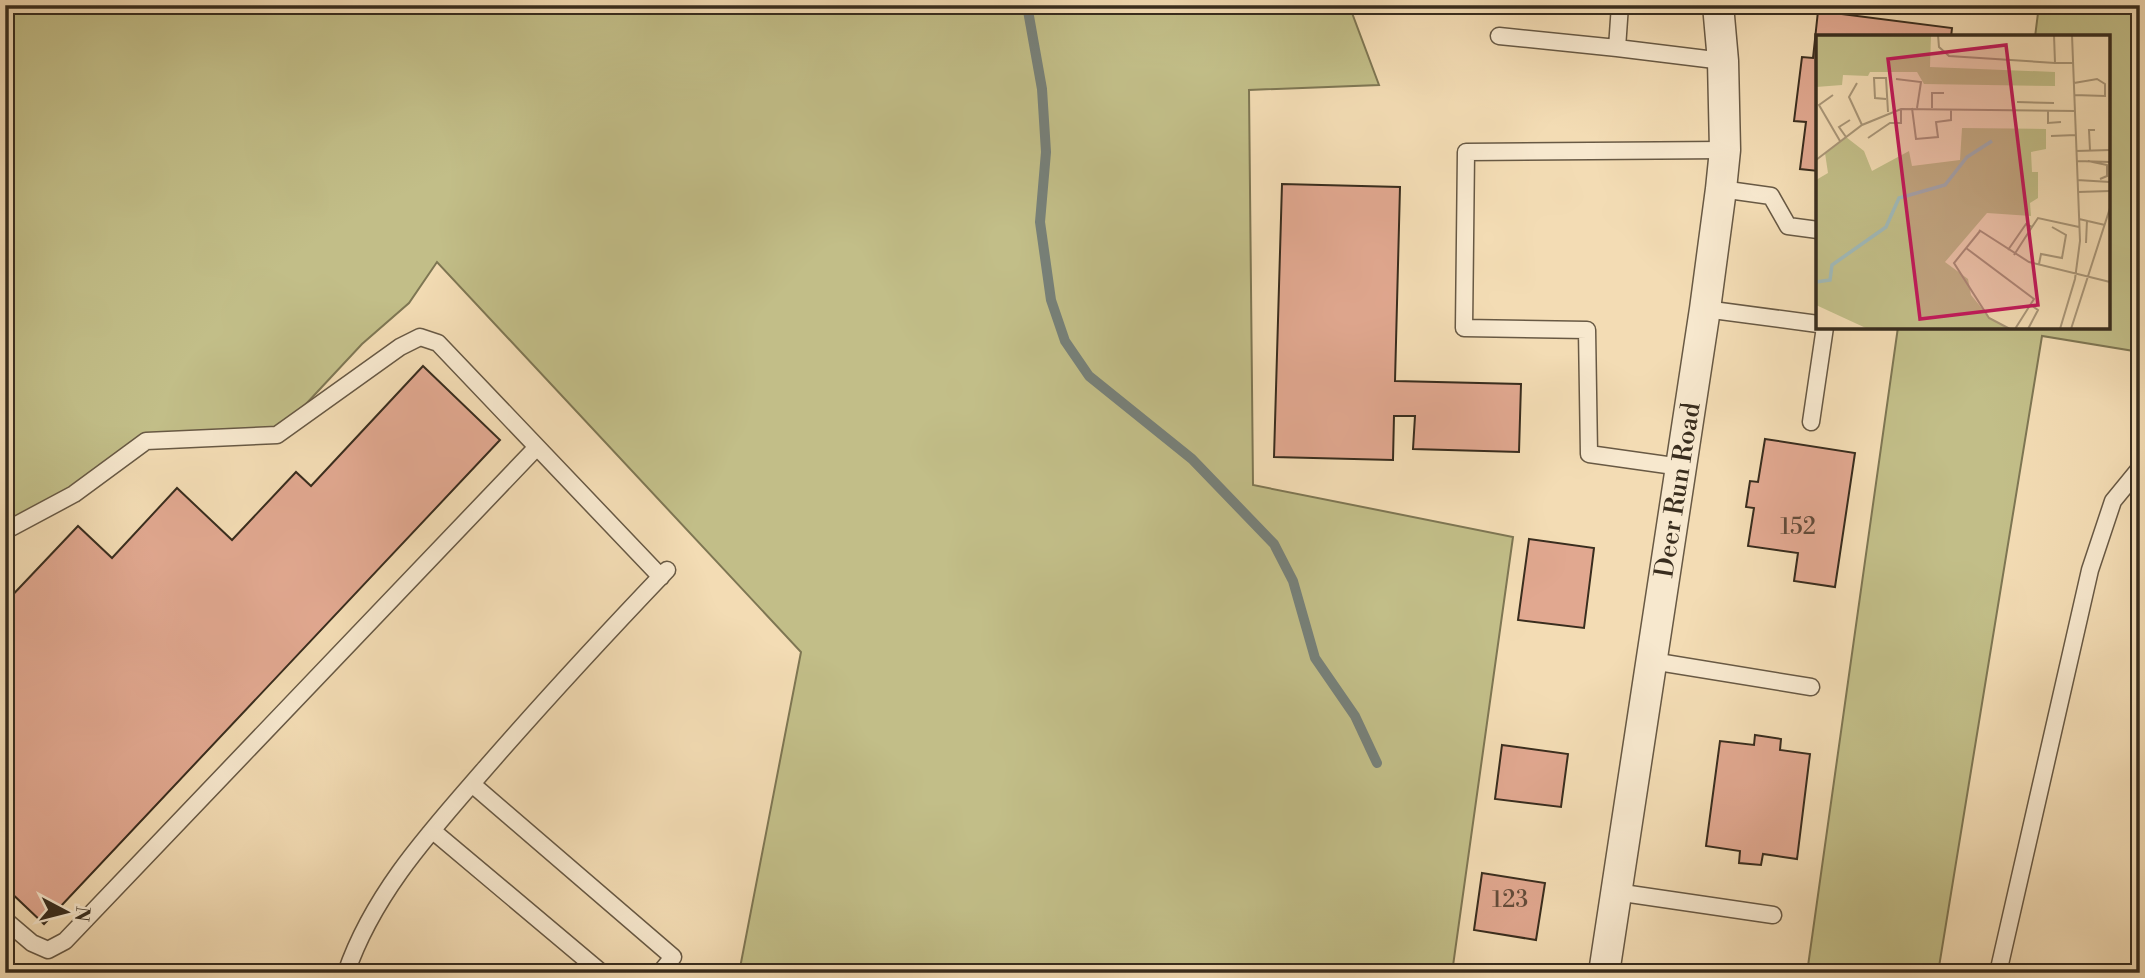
<svg xmlns="http://www.w3.org/2000/svg" width="2145" height="978" viewBox="0 0 2145 978" font-family="'Libre Bodoni',serif">
  <style>
    .green { fill: #c2be88; stroke: #7e7653; stroke-width: 2 }
    .lines { fill: none; stroke-linecap: round; stroke-linejoin: round }
    .stream { stroke: #77817a; stroke-width: 10 }
    .building { fill: #e1a890; stroke: #392d1e; stroke-width: 2 }
    .lane-casing { stroke: #685944; stroke-width: 19 }
    .street-casing { stroke: #685944; stroke-width: 33 }
    .lane { stroke: #f7e8ce; stroke-width: 16 }
    .street { stroke: #f7e8ce; stroke-width: 30 }
    .labels { text-anchor: middle; dominant-baseline: central; stroke-width: 5; stroke-linejoin: round; paint-order: stroke }
    .number-label { font-size: 23px; fill: #634c3a }
    .street-label { font-size: 26px; fill: #392d1e; stroke: #f7e8ce }
    .inset-river { fill: none; stroke: #a0b9b8; stroke-width: 3.5 }
    .inset-road { fill: none; stroke: #a99678; stroke-width: 2 }
    .view { fill: #c2185b; fill-opacity: 0.15; stroke: #c2185b; stroke-width: 3.5 }
    .inset-edge { fill: none; stroke: #392d1e; stroke-width: 3.5 }
  </style>
  <rect width="100%" height="100%" fill="#f3dcb4"/>
  <filter id="stains"><feTurbulence type="fractalNoise" baseFrequency=".00286" numOctaves="4"/><feColorMatrix values="0 0 0 0 .2 0 0 0 0 .09 0 0 0 0 .02 0 0 0 .5 -.17"/></filter>
  <radialGradient id="worn" r=".72"><stop offset=".6" stop-color="#630" stop-opacity="0"/><stop offset="1" stop-color="#630" stop-opacity=".3"/></radialGradient>
  <path class="green" d="M 5,5 L 1349,5 L 1379,85 L 1249,90 L 1253,485 L 1513,537 L 1452,973 L 739,973 L 801,652 L 437,262 L 409,303 L 362,344 L 277,435 L 146,441 L 5,531 Z
    M 2039,5 L 2140,5 L 2140,352 L 2042,336 L 1938,973 L 1807,973 L 1898,327 L 2108,327 L 2108,37 L 2035,37 Z"/>
  <g class="lines">
    <path class="stream" d="M 1027,5 L 1042,89 L 1046,152 L 1040,222 L 1051,300 L 1065,341 L 1089,376 L 1192,459 L 1274,544 L 1293,581 L 1315,658 L 1355,716 L 1377,763"/>
  </g>
  <path class="building" d="M 1818,11 L 1952,28 L 1951,37 L 1818,37 L 1818,171 L 1800,169 L 1806,122 L 1794,121 L 1802,57 L 1813,58 Z
    M 1282,184 L 1400,187 L 1395,381 L 1521,384 L 1519,452 L 1413,449 L 1415,416 L 1394,416 L 1393,460 L 1274,457 Z
    M 423,366 L 500,440 L 44,924 L 5,887 L 5,603 L 78,526 L 112,558 L 177,488 L 232,540 L 296,472 L 311,486 Z
    M 1765,439 L 1855,453 L 1835,587 L 1794,581 L 1798,553 L 1748,546 L 1754,508 L 1746,507 L 1750,481 L 1758,482 Z
    M 1529,539 L 1594,548 L 1584,628 L 1518,620 Z
    M 1755,735 L 1781,739 L 1780,750 L 1810,754 L 1797,859 L 1763,854 L 1761,865 L 1739,863 L 1740,851 L 1706,846 L 1720,741 L 1754,745 Z
    M 1502,745 L 1568,754 L 1561,807 L 1495,799 Z
    M 1482,873 L 1545,883 L 1536,940 L 1474,930 Z"/>
  <g class="lines">
    <defs>
      <path id="lane" d="M 1620,5 L 1617,48 L 1723,61
        M 1499,36 L 1617,48
        M 1721,189 L 1771,196 L 1788,226 L 1818,230
        M 1705,309 L 1818,324
        M 1811,422 L 1825,327
        M 1681,467 L 1589,454 L 1587,330 L 1464,328 L 1466,152 L 1725,150
        M 5,531 L 74,494 L 146,441 L 277,435 L 400,347 L 420,337 L 438,343 L 661,577
        M 1652,661 L 1811,687
        M 472,784 L 673,957 L 660,973
        M 433,831 L 602,973
        M 1616,892 L 1773,915
        M 5,920 L 32,943 L 48,950 L 65,941 L 537,447
        M 346,973 C 373,894 429,833 483,771 C 543,702 605,635 667,570
        M 1998,973 L 2090,570 L 2113,501 L 2140,468"/>
      <path id="street" d="M 1604,973 L 1705,309 L 1721,189 L 1725,150 L 1723,61 L 1718,5"/>
    </defs>
    <use href="#lane" class="lane-casing"/>
    <use href="#street" class="street-casing"/>
    <use href="#lane" class="lane"/>
    <use href="#street" class="street"/>
  </g>
  <g class="labels">
    <g class="number-label">
      <text x="1798" y="527">152</text>
      <text x="1510" y="900">123</text>
    </g>
    <g class="street-label">
      <text transform="translate(1678 490) rotate(-81)">Deer Run Road</text>
    </g>
  </g>
  <g transform="translate(1816 35)">
    <rect width="294" height="294" fill="#f3dcb4"/>
    <path d="M 0,0 L 115,0 L 114,32 L 239,37 L 239,51 L 108,49 L 101,37 L 54,37 L 52,41 L 27,40 L 26,50 L 0,52 ZM 146,93 L 230,94 L 230,114 L 215,117 L 216,137 L 222,137 L 222,163 L 214,168 L 215,181 L 171,178 L 129,227 L 152,244 L 155,260 L 173,282 L 194,294 L 52,294 L 0,270 L 0,145 L 12,138 L 9,118 L 30,102 L 48,116 L 56,136 L 93,116 L 96,131 L 144,125 Z" fill="#c2be88"/>
    <path class="inset-river" d="M 0,247 L 14,245 L 16,230 L 70,192 L 83,163 L 129,150 L 151,122 L 176,106"/>
    <path class="inset-road" d="M 122,0 L 123,12 L 133,21 L 239,28M 238,0 L 239,28 L 257,28M 80,44 L 105,47 L 101,73M 41,48 L 33,62 L 46,90M 258,48 L 281,44 L 289,49 L 289,61 L 258,60M 17,60 L 3,70 L 24,106M 70,64 L 59,63 L 58,43 L 70,43 L 72,77M 201,67 L 238,68M 96,73 L 100,104 L 122,102 L 120,87 L 135,85 L 135,74M 116,73 L 116,58 L 128,58M 232,76 L 232,88 L 245,87M 235,101 L 260,100M 30,102 L 23,92 L 34,85M 52,103 L 74,88 L 85,88 L 85,74M 274,115 L 273,95 L 279,95M 260,116 L 294,115M 0,125 L 46,90 L 85,74 L 259,76M 261,126 L 294,127M 272,126 L 291,130 L 291,141 L 284,144M 261,145 L 294,147M 262,157 L 294,156M 263,184 L 289,190M 216,192 L 222,183 L 263,192M 163,195 L 213,227 L 294,247M 164,196 L 138,228 L 173,283 L 194,294M 270,208 L 271,185M 150,213 L 218,264 L 199,294M 192,215 L 210,189 L 216,192 L 198,220M 223,229 L 225,219 L 246,223 L 250,200 L 236,192M 212,294 L 222,275 L 215,270M 244,294 L 259,244 L 264,206 L 256,0M 255,294 L 294,173"/>
    <path class="view" d="M 190,10 L 222,270 L 104,284 L 72,24 Z"/>
    <rect width="294" height="294" class="inset-edge"/>
  </g>
  <rect width="2145" height="978" fill="none" stroke="#f3dcb4" stroke-width="28"/>
  <rect x="7" y="7" width="2131" height="964" fill="none" stroke="#392d1e" stroke-width="3.5"/>
  <rect x="14" y="14" width="2117" height="950" fill="none" stroke="#392d1e" stroke-width="2"/>
  <g transform="translate(66 912) rotate(97)" stroke="#f7e8ce" stroke-width="5" paint-order="stroke">
  <path d="M0-5L12 26L0 18L-12 26Z" fill="#392d1e"/>
  <text y="-10" font-size="19" font-weight="bold" text-anchor="middle" fill="#392d1e">N</text>
  </g>
  <rect width="100%" height="100%" filter="url(#stains)"/>
  <rect width="100%" height="100%" fill="url(#worn)"/>
</svg>
